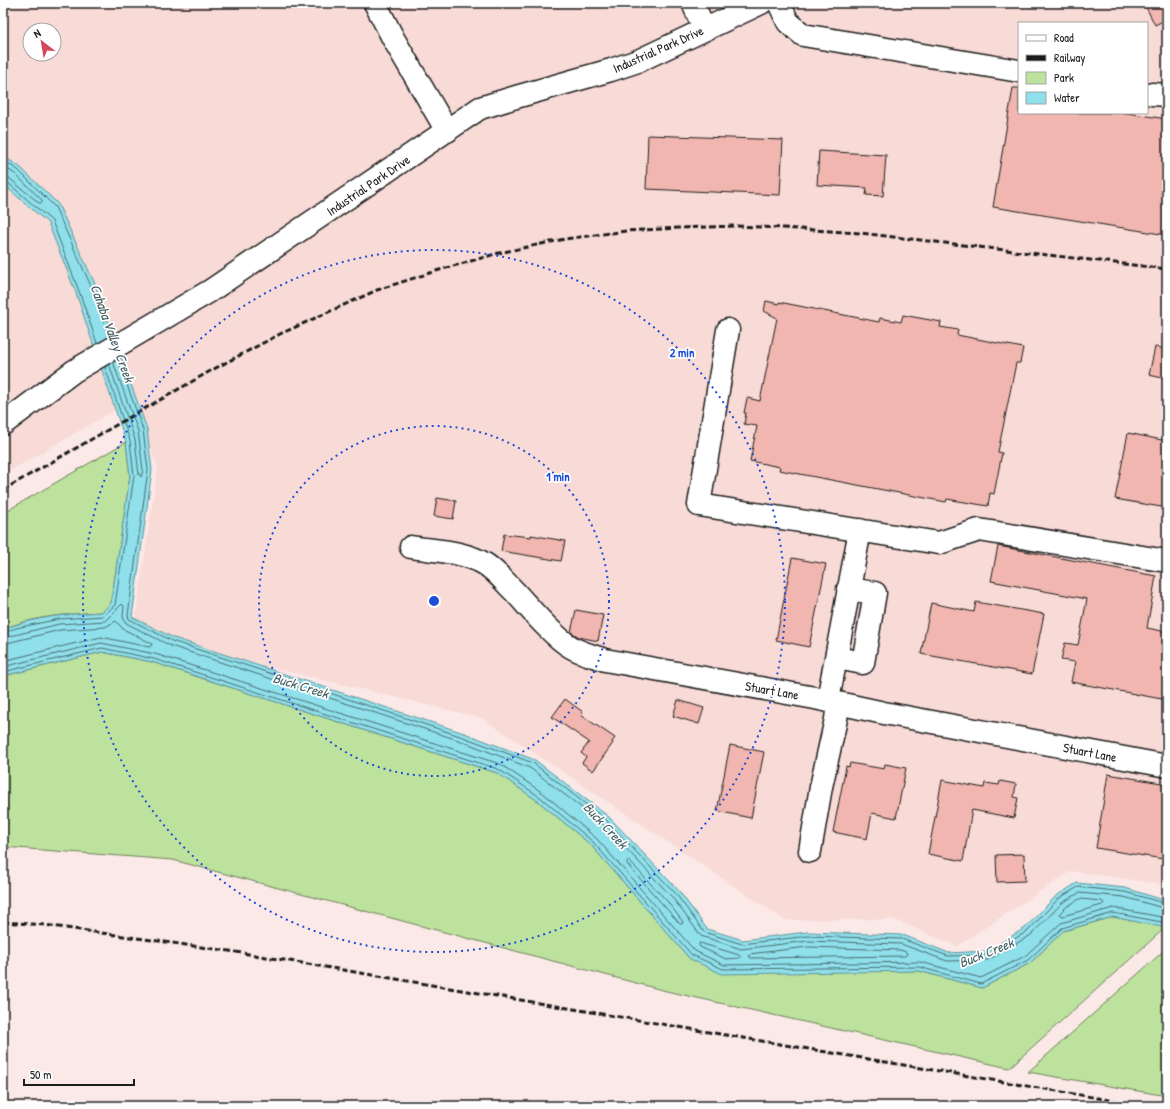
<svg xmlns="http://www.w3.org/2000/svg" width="1170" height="1109" viewBox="0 0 1170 1109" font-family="'Patrick Hand',sans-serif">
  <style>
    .built { fill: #f8dad6; fill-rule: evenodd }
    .green { fill: #bde29d; stroke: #6c7f5c }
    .water { fill: #8fe0eb; stroke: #619298 }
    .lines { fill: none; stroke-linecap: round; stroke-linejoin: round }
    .shore { stroke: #4a6a6f; stroke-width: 1 }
    .building { fill: #f1b6af; stroke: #1c1c1c }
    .minor-casing { stroke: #1c1c1c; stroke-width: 25 }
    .minor { stroke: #fff; stroke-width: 22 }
    .rail { stroke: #1c1c1c; stroke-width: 3; stroke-dasharray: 6 3; stroke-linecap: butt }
    .ring { fill: none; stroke: #1d4ed8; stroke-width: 2; stroke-dasharray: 2 4 }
    .labels { text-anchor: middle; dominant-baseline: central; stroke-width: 3.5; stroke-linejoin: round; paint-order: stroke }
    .street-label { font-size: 13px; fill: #1c1c1c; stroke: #fff }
    .water-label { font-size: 14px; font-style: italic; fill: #446164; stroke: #fff }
    .centre { fill: #1d4ed8; stroke: #fff; stroke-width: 2 }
    .ring-label { font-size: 12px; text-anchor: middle; font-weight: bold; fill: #1d4ed8; stroke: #fff; stroke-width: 3.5; stroke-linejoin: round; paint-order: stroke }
  </style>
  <rect width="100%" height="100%" fill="#fbe9e7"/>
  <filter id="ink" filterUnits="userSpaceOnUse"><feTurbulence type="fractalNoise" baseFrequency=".025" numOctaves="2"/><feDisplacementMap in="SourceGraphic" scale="8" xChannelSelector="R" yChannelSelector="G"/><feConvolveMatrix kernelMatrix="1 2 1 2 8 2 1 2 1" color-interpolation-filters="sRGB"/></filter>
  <g filter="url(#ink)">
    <path class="built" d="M 3,3 L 1167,3 L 1167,885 L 1071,871 L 957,946 L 893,919 L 785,920 L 482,718 L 133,634 L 158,467 L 132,400 L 3,475 ZM 1019,23 L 1147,23 L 1147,113 L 1019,113 ZM 30,30 L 54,30 L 54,54 L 30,54 Z"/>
    <path class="green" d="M 126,442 L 130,476 L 111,603 L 102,612 C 68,614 35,616 3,629 L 3,513 Z
      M 102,652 L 152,662 L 497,773 L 538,801 L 591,845 L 690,959 L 847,971 L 919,971 L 982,988 L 1030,963 L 1063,931 L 1113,917 L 1166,927 L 1009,1068 L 662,990 L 173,860 L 3,847 L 3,676 Z
      M 1167,948 L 1167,1096 L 1028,1072 Z"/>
    <path class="water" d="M 3,156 L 20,167 L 58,204 L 95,284 L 147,429 L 152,470 L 132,617 L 174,638 L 467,734 L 535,760 L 609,817 L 679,891 L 707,929 L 743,940 L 807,932 L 903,935 L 949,953 L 987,951 L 1025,928 L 1056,896 L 1077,883 L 1125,888 L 1167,901 L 1167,928 L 1113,917 L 1063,931 L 1030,963 L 982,988 L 919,971 L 722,974 L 690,959 L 591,845 L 538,801 L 497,773 L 152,662 L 102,652 L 3,676 L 3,629 C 35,617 68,614 102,612 L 111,603 L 130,476 L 126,442 L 76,293 L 48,223 L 3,184 Z"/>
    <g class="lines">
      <path class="shore" d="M 3,160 L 18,170 L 55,207 L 91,286 L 109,336
        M 3,166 L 15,174 L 42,200 L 42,203 L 39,203 L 9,178 L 3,176
        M 3,181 L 7,182 L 52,221 L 79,291 L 97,343
        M 118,359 L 143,430 L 148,470 L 128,615 L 129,619 L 172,641 L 466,738 L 533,763 L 606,820 L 676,894 L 704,932 L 742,944 L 808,936 L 902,939 L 948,956 L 987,955 L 1028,931 L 1058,899 L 1078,887 L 1125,892 L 1167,904
        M 109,364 L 135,440 L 139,475 L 141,477 L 143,470 L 138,431 L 113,362
        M 3,633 L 16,628 L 59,619 L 103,616 L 115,605 L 134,476 L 130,441 L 105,367
        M 3,638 L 59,624 L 105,621 L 122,604 L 124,606 L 123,617 L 126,623 L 171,646 L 464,742 L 530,768 L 603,824 L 672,897 L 701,936 L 741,949 L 808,941 L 901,944 L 947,961 L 988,960 L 1031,935 L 1062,903 L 1079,893 L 1124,897 L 1167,909
        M 3,644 L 60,630 L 105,627 L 116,621 L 123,629 L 151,643 L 152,645 L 149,647 L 101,637 L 3,661
        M 3,667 L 101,643 L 155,654 L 500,764 L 543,793 L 597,839 L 695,951 L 724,965 L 920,962 L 981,978 L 1025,956 L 1061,923 L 1113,908 L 1167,918
        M 3,672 L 102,648 L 154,659 L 498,769 L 540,797 L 593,842 L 692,955 L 723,969 L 919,967 L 981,984 L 1028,960 L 1062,928 L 1113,913 L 1167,923
        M 629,861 L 667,901 L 683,922 L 682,924 L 680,924 L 627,864 L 627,862 Z
        M 1080,899 L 1102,901 L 1104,903 L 1102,905 L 1063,916 L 1061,915 L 1060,913 L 1065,908 Z
        M 700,943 L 739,955 L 741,957 L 739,958 L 726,959 L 700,947 L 699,945 Z
        M 808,947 L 900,950 L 906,952 L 907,954 L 905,956 L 751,958 L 749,956 L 751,954 Z"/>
    </g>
    <path class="building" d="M 1144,3 L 1167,3 L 1167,19 L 1155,25 Z
      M 1013,88 L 1019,88 L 1019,113 L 1127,113 L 1167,119 L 1167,235 L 993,207 Z
      M 648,135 L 783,140 L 780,195 L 646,189 Z
      M 819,151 L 886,155 L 883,196 L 866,195 L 867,188 L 817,185 Z
      M 766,301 L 779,304 L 779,302 L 879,322 L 880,318 L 901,322 L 903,315 L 941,322 L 940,327 L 958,330 L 957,335 L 1023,348 L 1020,363 L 1016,363 L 998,452 L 1002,453 L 994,494 L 990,493 L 988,506 L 947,499 L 946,502 L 779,470 L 780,467 L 750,461 L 757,426 L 744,424 L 746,413 L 744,413 L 747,398 L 760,401 L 777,318 L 764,311 Z
      M 1155,347 L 1167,349 L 1167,379 L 1149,375 Z
      M 1128,433 L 1167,441 L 1167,508 L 1115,499 Z
      M 437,498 L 456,501 L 453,519 L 434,516 Z
      M 504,534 L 531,537 L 531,535 L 565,541 L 561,561 L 501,551 Z
      M 998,546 L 1156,576 L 1147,628 L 1167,632 L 1167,700 L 1071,682 L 1075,662 L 1061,660 L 1065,643 L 1078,645 L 1087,599 L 991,581 Z
      M 792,558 L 826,564 L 809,647 L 776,640 Z
      M 976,602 L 1044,614 L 1032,674 L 921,654 L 931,603 L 974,612 Z
      M 576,610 L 603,615 L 598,641 L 579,637 L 571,632 Z
      M 565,699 L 583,712 L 581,715 L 615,738 L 612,742 L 613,743 L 593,771 L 582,763 L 586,757 L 581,753 L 589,742 L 552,717 Z
      M 678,700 L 704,708 L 699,724 L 673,716 Z
      M 730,745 L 764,752 L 751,818 L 717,811 Z
      M 850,763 L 884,769 L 885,764 L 906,768 L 896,818 L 872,813 L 867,839 L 833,832 L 846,766 L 849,767 Z
      M 1108,774 L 1167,784 L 1167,855 L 1164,854 L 1163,859 L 1096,848 Z
      M 942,780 L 984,788 L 985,783 L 999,785 L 1000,781 L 1016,784 L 1014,797 L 1018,798 L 1014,818 L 972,810 L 963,861 L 928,854 Z
      M 1024,854 L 1025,881 L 997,882 L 996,855 Z"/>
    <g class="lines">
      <defs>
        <path id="minor" d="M 375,3 L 393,38 L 447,131
          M 693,3 L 704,29
          M 779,3 L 788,22 L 803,35 L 1019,71
          M 1152,94 L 1167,95
          M 728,330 L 699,505 L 939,543 L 979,530 L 1167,561
          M 3,424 L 74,371 L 210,291 L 480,108 L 516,97 L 611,70 L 638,61 L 761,3
          M 411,547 C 435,551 464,551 485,564 C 496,571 505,582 514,591 C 529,607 552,636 571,647 C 581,653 594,656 605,660 L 815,698 L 884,713 L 1167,766
          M 837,658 L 863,663 L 875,593 L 848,589
          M 828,700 L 860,530
          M 810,851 L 821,787 L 836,719 L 838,703"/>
      </defs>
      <use href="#minor" class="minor-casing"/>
      <use href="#minor" class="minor"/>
      <path class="rail" d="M 3,490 L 212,370 L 280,334 L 377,290 L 436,271 L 499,253 L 565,239 L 626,231 L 678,228 L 737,226 L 783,228 L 860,233 L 1167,269
        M 3,922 L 45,925 L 243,953 L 1145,1106"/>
    </g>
  </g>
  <g class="ring">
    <circle cx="434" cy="601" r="175"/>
    <circle cx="434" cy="601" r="351"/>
  </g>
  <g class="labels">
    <g class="street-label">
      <text transform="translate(658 49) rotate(-24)">Industrial Park Drive</text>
      <text transform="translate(368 185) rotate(-34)">Industrial Park Drive</text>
      <text transform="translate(772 690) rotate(10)">Stuart Lane</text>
      <text transform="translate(1090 752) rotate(11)">Stuart Lane</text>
    </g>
    <g class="water-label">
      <text transform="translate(113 333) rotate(70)">Cahaba Valley Creek</text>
      <text transform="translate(301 685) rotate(17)">Buck Creek</text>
      <text transform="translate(606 825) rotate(47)">Buck Creek</text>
      <text transform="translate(986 952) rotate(-22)">Buck Creek</text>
    </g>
  </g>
  <circle cx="434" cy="601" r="6" class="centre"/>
  <g class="ring-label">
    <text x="682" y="357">2 min</text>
    <text x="558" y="481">1 min</text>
  </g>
  <rect width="1170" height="1109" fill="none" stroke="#fff" stroke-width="16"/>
  <rect x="8" y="8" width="1154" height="1093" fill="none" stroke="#1c1c1c" stroke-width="1.5" filter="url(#ink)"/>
  <rect x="1018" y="22" width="130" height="92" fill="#ffffff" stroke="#a4a4a4"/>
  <rect x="1026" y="35" width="20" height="6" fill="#ffffff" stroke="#a4a4a4"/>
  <text x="1054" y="42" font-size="12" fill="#1c1c1c">Road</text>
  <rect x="1026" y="55" width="20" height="6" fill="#1c1c1c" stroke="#a4a4a4"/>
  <text x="1054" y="62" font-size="12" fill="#1c1c1c">Railway</text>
  <rect x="1026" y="72" width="20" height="12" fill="#bde29d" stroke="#a4a4a4"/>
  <text x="1054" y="82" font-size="12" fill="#1c1c1c">Park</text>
  <rect x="1026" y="92" width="20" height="12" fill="#8fe0eb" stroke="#a4a4a4"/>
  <text x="1054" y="102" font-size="12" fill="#1c1c1c">Water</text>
  <g transform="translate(42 42) rotate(329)"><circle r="19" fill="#ffffff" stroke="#a4a4a4"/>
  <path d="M0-3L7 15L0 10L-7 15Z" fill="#d1495b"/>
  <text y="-6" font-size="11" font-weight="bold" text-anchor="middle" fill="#1c1c1c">N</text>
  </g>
  <path d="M24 1079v6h110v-6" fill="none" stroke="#1c1c1c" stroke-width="2"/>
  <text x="30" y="1079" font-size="12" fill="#1c1c1c" stroke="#ffffff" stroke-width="3" paint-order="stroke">50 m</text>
</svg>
